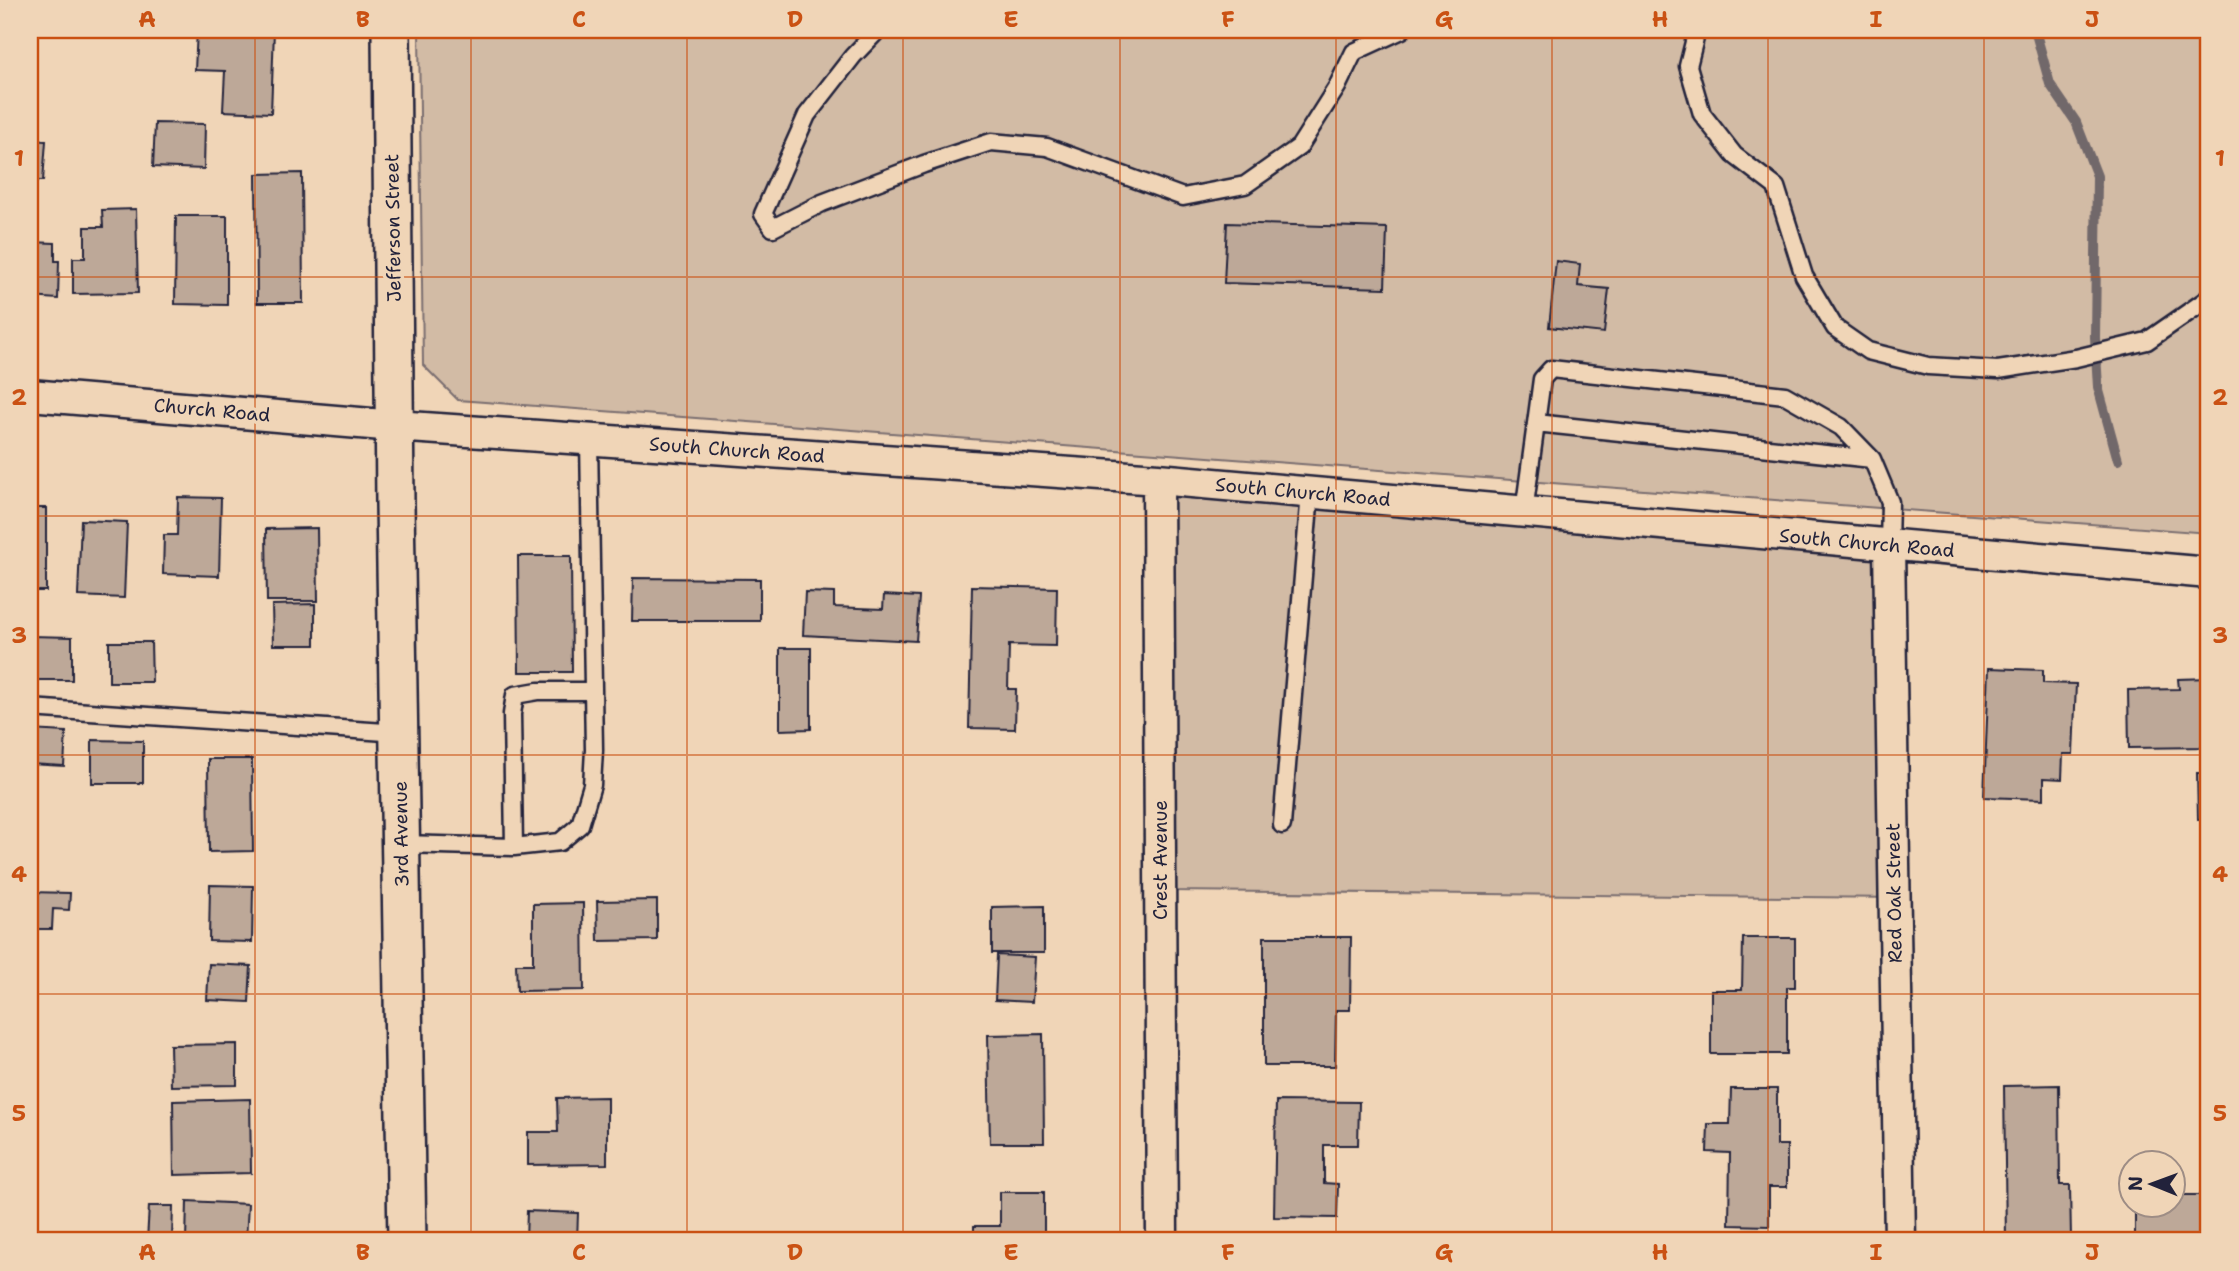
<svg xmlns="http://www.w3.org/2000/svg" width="2239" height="1271" viewBox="0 0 2239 1271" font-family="'Shantell Sans',sans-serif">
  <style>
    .green { fill: #d2bba5; stroke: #7a6e70; stroke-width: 2 }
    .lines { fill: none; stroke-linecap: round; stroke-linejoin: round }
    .stream { stroke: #71676b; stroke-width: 10 }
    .building { fill: #bda898; stroke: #22223b; stroke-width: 2 }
    .service-casing { stroke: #22223b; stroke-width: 21 }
    .minor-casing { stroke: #22223b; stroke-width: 35 }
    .tertiary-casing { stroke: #22223b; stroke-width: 42 }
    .service { stroke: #f0d5b7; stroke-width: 16 }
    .minor { stroke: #f0d5b7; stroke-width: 30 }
    .tertiary { stroke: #f0d5b7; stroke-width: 37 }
    .grid { fill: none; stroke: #ca5113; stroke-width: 2; stroke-opacity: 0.55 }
    .labels { text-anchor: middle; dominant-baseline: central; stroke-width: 7; stroke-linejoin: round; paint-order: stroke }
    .street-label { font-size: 19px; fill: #22223b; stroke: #f0d5b7 }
    .neatline { fill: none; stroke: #ca5113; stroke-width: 2.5 }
    .grid-label { font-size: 23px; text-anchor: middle; font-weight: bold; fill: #ca5113 }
  </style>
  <rect width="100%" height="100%" fill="#f0d5b7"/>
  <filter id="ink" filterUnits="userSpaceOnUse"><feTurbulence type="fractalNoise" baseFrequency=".0143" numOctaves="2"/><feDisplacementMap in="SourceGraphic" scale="14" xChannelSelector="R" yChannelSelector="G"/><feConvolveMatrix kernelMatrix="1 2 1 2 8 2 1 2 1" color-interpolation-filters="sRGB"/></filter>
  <g filter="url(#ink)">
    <path class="green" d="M 419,30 L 2209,30 L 2209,533 L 458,400 L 423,365 Z
      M 1165,488 L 1900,555 L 1906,898 L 1170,891 Z"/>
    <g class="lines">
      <path class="stream" d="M 2035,30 L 2050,84 L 2076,122 L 2097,176 L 2095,337 L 2098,387 L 2118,460"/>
    </g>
    <path class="building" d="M 197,30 L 274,30 L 271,113 L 223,111 L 225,71 L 195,70 Z
      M 155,123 L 205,124 L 204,169 L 153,167 Z
      M 30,140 L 46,141 L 43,181 L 30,181 Z
      M 302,173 L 303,303 L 257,303 L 256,174 Z
      M 136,209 L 138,293 L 73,294 L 73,258 L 85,258 L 85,227 L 103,227 L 102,210 Z
      M 176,216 L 227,216 L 227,305 L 175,304 Z
      M 1227,223 L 1387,228 L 1385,288 L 1224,283 Z
      M 30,242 L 55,243 L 55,261 L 59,261 L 58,299 L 30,297 Z
      M 1556,261 L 1580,264 L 1578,286 L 1609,289 L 1604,333 L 1549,327 Z
      M 178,497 L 221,498 L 219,576 L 163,574 L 164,535 L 177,535 Z
      M 30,508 L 46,508 L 46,591 L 30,591 Z
      M 81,520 L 127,522 L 124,598 L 78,596 Z
      M 317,528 L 318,601 L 267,601 L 266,529 Z
      M 518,556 L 571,556 L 572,672 L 519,672 Z
      M 633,578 L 760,579 L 760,621 L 632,621 Z
      M 972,586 L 1057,588 L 1056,646 L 1009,645 L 1008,689 L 1016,689 L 1015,729 L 969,728 Z
      M 805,592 L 834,593 L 834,607 L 883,609 L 884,595 L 919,597 L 916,641 L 803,635 Z
      M 315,604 L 315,645 L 273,645 L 272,605 Z
      M 30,636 L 72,637 L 72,680 L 30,680 Z
      M 109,642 L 151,642 L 152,682 L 109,682 Z
      M 780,648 L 811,648 L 811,729 L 780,730 Z
      M 1989,668 L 2043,670 L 2043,683 L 2076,684 L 2073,754 L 2063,754 L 2062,779 L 2044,778 L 2044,799 L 1984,797 Z
      M 2209,678 L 2209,747 L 2129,748 L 2128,690 L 2179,689 L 2178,679 Z
      M 30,730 L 66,732 L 64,766 L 30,764 Z
      M 92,740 L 143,741 L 143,783 L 92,783 Z
      M 208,759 L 252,759 L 253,851 L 209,852 Z
      M 2197,773 L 2209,773 L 2209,819 L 2198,819 Z
      M 210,885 L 253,886 L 252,942 L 209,941 Z
      M 30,892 L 70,893 L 69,910 L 53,909 L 52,929 L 30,929 Z
      M 657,900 L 657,940 L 598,941 L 597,901 Z
      M 583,903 L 584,990 L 517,991 L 516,964 L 533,964 L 533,904 Z
      M 1044,906 L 1044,953 L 992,953 L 992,907 Z
      M 1264,937 L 1351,937 L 1350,1010 L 1336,1010 L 1335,1066 L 1264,1066 Z
      M 1743,938 L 1795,938 L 1795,987 L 1787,987 L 1787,1054 L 1711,1054 L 1711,990 L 1742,990 Z
      M 997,955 L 1035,957 L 1032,1002 L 995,1000 Z
      M 209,964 L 251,966 L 249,1002 L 207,1000 Z
      M 1043,1034 L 1044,1143 L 990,1143 L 988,1035 Z
      M 237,1044 L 237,1085 L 171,1086 L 170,1045 Z
      M 2059,1085 L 2060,1185 L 2070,1185 L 2071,1239 L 2006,1240 L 2004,1086 Z
      M 1731,1089 L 1777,1089 L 1777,1145 L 1787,1145 L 1787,1187 L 1769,1187 L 1769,1226 L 1729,1225 L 1730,1153 L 1707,1152 L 1708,1124 L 1730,1124 Z
      M 607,1097 L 607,1164 L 528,1165 L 528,1132 L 558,1132 L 557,1098 Z
      M 250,1099 L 251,1173 L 174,1175 L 173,1101 Z
      M 1276,1101 L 1359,1102 L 1358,1145 L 1324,1145 L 1324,1183 L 1338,1184 L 1337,1218 L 1274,1217 Z
      M 1000,1192 L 1044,1192 L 1044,1241 L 974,1241 L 974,1226 L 1000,1226 Z
      M 2172,1195 L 2209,1195 L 2209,1241 L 2135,1241 L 2135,1204 L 2172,1204 Z
      M 187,1201 L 248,1204 L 246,1241 L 186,1241 Z
      M 149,1206 L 173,1206 L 172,1241 L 147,1241 Z
      M 527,1211 L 578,1213 L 577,1241 L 526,1241 Z"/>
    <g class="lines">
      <defs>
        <path id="service" d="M 878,30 L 853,56 L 807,115 L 763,214 L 773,228 L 822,203 L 924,164 L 991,142 L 1047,147 L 1183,197 L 1245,185 L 1299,147 L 1337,87 L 1354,52 L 1402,30
          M 1697,30 L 1688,66 L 1702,114 L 1734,155 L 1776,187 L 1804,276 L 1835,328 L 1868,351 L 1928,366 L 1998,370 L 2076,358 L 2147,341 L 2209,298
          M 1536,423 L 1872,459
          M 1524,512 L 1542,379 L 1551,369 L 1785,395 L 1841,427 L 1872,459 L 1890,502 L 1889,545
          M 30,708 L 400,733
          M 1282,825 L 1310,493
          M 401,844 L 514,847 L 560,842 L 580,825 L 592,785 L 594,750 L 589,439
          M 514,847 L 512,714 L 515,695 L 538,691 L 592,691"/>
        <path id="minor" d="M 30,395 L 395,426 L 1158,479 L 2209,573
          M 1158,479 L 1162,1241
          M 1889,545 L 1900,1241"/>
        <path id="tertiary" d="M 391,30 L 395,504 L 407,1241"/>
      </defs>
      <use href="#service" class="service-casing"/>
      <use href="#minor" class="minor-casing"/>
      <use href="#tertiary" class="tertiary-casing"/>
      <use href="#service" class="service"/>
      <use href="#minor" class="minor"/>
      <use href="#tertiary" class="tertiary"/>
    </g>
  </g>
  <path class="grid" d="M 255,30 L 255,1241M 471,30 L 471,1241M 687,30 L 687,1241M 903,30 L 903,1241M 1120,30 L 1120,1241M 1336,30 L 1336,1241M 1552,30 L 1552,1241M 1768,30 L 1768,1241M 1984,30 L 1984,1241M 30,277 L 2209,277M 30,516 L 2209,516M 30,755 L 2209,755M 30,994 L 2209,994"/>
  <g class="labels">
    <g class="street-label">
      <text transform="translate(393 228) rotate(-91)">Jefferson Street</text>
      <text transform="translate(212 410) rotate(5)">Church Road</text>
      <text transform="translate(737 450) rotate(4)">South Church Road</text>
      <text transform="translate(1303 492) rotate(5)">South Church Road</text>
      <text transform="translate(1867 543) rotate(5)">South Church Road</text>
      <text transform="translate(401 834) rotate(-91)">3rd Avenue</text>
      <text transform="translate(1160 860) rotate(-90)">Crest Avenue</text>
      <text transform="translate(1894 893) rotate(-91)">Red Oak Street</text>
    </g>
  </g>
  <rect width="2239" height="1271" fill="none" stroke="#f0d5b7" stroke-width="77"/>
  <g transform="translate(2152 1184) rotate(271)"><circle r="33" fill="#f0d5b7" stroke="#9e8d85" stroke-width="2"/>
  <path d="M0-5L12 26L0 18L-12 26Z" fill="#22223b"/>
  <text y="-10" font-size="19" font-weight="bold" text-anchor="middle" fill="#22223b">N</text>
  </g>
  <rect x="38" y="38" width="2162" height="1194" class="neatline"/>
  <g class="grid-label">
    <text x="147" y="27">A</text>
    <text x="363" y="27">B</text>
    <text x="579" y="27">C</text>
    <text x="795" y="27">D</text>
    <text x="1011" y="27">E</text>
    <text x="1228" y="27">F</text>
    <text x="1444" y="27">G</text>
    <text x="1660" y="27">H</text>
    <text x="1876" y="27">I</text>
    <text x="2092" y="27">J</text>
    <text x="19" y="166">1</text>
    <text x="2220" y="166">1</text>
    <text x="19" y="405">2</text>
    <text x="2220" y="405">2</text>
    <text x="19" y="643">3</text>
    <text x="2220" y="643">3</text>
    <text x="19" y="882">4</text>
    <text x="2220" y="882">4</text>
    <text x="19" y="1121">5</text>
    <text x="2220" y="1121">5</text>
    <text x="147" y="1260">A</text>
    <text x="363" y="1260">B</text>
    <text x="579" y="1260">C</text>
    <text x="795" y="1260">D</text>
    <text x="1011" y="1260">E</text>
    <text x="1228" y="1260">F</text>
    <text x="1444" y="1260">G</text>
    <text x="1660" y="1260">H</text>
    <text x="1876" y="1260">I</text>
    <text x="2092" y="1260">J</text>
  </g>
</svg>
